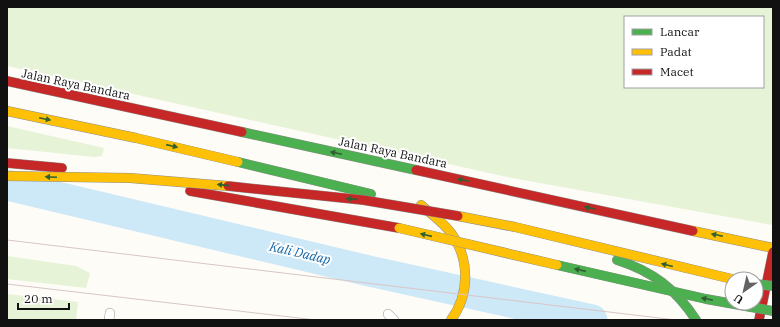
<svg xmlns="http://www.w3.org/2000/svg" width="780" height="327" viewBox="0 0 780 327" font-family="'IBM Plex Serif',serif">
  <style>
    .grass { fill: #e7f3d7; fill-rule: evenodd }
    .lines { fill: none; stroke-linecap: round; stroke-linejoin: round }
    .river { stroke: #cde8f7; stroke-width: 31 }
    .lane-casing { stroke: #979795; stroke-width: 10 }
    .fast-casing { stroke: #8e8d8b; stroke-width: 10 }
    .slow-casing { stroke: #8e8d8b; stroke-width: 10 }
    .jam-casing { stroke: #8e8d8b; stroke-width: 10 }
    .lane { stroke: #fffffe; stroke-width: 9 }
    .fast { stroke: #4caf50; stroke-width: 9 }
    .slow { stroke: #ffc107; stroke-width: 9 }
    .jam { stroke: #c62828; stroke-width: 9 }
    .tram { stroke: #d9c6c7; stroke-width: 1 }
    .fast-bridge-casing { stroke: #8e8d8b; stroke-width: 10; stroke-linecap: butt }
    .slow-bridge-casing { stroke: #8e8d8b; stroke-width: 10; stroke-linecap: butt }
    .jam-bridge-casing { stroke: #8e8d8b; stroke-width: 10; stroke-linecap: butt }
    .fast-bridge { stroke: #4caf50; stroke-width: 9 }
    .slow-bridge { stroke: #ffc107; stroke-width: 9 }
    .jam-bridge { stroke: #c62828; stroke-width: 9 }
    .oneway { fill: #2e6030 }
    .labels { text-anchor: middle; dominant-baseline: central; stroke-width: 4; stroke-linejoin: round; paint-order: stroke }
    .street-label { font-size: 12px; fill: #111; stroke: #fff }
    .water-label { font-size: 13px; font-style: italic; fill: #1768a6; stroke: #fff }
  </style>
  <rect width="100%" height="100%" fill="#fdfcf7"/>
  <path class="grass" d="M 7,7 L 773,7 L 773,219 L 772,225 L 507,177 L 7,66 ZM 625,17 L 763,17 L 763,87 L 625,87 Z
    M 7,126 L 104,148 L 102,156 L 94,157 L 7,148 Z
    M 7,256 L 76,266 L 90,273 L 86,288 L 7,279 Z
    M 7,294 L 78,302 L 76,320 L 7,320 Z"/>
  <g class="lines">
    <path class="river" d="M 7,185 L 369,271 L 592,320"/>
    <defs>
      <path id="lane" d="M 388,314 L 394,320
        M 109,320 L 110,313"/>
      <path id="fast" d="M 242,132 L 416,170
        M 238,162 L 371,194
        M 617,260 C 652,271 676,289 696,320"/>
      <path id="slow" d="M 7,111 L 136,138 L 238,162
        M 421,205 C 431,214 443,222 451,233 C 470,259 470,294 451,320
        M 693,231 L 773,248"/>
      <path id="jam" d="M 7,81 L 242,132
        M 7,163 L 62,168
        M 416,170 L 693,231
        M 190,191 L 399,228
        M 759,320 L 773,252"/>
    </defs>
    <use href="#lane" class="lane-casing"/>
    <use href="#fast" class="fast-casing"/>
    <use href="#slow" class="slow-casing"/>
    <use href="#jam" class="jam-casing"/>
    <use href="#lane" class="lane"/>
    <use href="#fast" class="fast"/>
    <use href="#slow" class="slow"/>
    <use href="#jam" class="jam"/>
    <path class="tram" d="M 7,240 L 676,320
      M 7,284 L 316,320"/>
    <defs>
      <path id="fast-bridge" d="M 557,265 L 706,299 L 773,311
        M 756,284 L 773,286"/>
      <path id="slow-bridge" d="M 7,176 L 130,178 L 228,186
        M 458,216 L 515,227 L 732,279
        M 399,228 L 557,265"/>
      <path id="jam-bridge" d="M 228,186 L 363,200 L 458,216"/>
    </defs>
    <use href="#fast-bridge" class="fast-bridge-casing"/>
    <use href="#slow-bridge" class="slow-bridge-casing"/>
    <use href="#jam-bridge" class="jam-bridge-casing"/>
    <use href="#fast-bridge" class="fast-bridge"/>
    <use href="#slow-bridge" class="slow-bridge"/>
    <use href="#jam-bridge" class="jam-bridge"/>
  </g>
  <defs><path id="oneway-solid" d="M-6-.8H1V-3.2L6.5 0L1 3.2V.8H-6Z"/></defs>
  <g class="oneway">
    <use href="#oneway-solid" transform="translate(45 119) rotate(12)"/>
    <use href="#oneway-solid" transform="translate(172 146) rotate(13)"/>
    <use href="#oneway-solid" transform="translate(336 153) rotate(-168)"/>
    <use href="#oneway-solid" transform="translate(51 177) rotate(-178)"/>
    <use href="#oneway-solid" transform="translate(463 180) rotate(-168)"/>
    <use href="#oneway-solid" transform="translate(223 185) rotate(-174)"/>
    <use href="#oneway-solid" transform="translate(352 199) rotate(-175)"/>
    <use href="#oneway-solid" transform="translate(590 208) rotate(-168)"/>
    <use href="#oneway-solid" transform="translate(426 235) rotate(-167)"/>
    <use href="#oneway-solid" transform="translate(717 235) rotate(-168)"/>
    <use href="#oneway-solid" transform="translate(667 265) rotate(-166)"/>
    <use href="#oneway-solid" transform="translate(580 270) rotate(-167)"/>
    <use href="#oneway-solid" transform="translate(707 299) rotate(-168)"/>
  </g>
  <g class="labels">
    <g class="street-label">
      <text transform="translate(76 84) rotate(12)">Jalan Raya Bandara</text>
      <text transform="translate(393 152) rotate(12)">Jalan Raya Bandara</text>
    </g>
    <g class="water-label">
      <text transform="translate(300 253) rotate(13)">Kali Dadap</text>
    </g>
  </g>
  <rect width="780" height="327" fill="none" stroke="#111111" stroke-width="16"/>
  <rect x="624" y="16" width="140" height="72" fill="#ffffff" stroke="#a0a0a0"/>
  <rect x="632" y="29" width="20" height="6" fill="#4caf50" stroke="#a0a0a0"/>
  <text x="660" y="36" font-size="12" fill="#111111">Lancar</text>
  <rect x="632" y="49" width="20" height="6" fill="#ffc107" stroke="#a0a0a0"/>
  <text x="660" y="56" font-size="12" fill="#111111">Padat</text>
  <rect x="632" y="69" width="20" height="6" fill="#c62828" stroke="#a0a0a0"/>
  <text x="660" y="76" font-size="12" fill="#111111">Macet</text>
  <g transform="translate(744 291) rotate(214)"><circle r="19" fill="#ffffff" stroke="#a0a0a0"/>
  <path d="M0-3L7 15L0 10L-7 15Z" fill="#646362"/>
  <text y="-6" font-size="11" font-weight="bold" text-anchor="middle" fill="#111111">U</text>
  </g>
  <path d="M18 303v6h51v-6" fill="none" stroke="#111111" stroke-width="2"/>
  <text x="24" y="303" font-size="12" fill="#111111" stroke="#ffffff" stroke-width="3" paint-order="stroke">20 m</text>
</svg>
